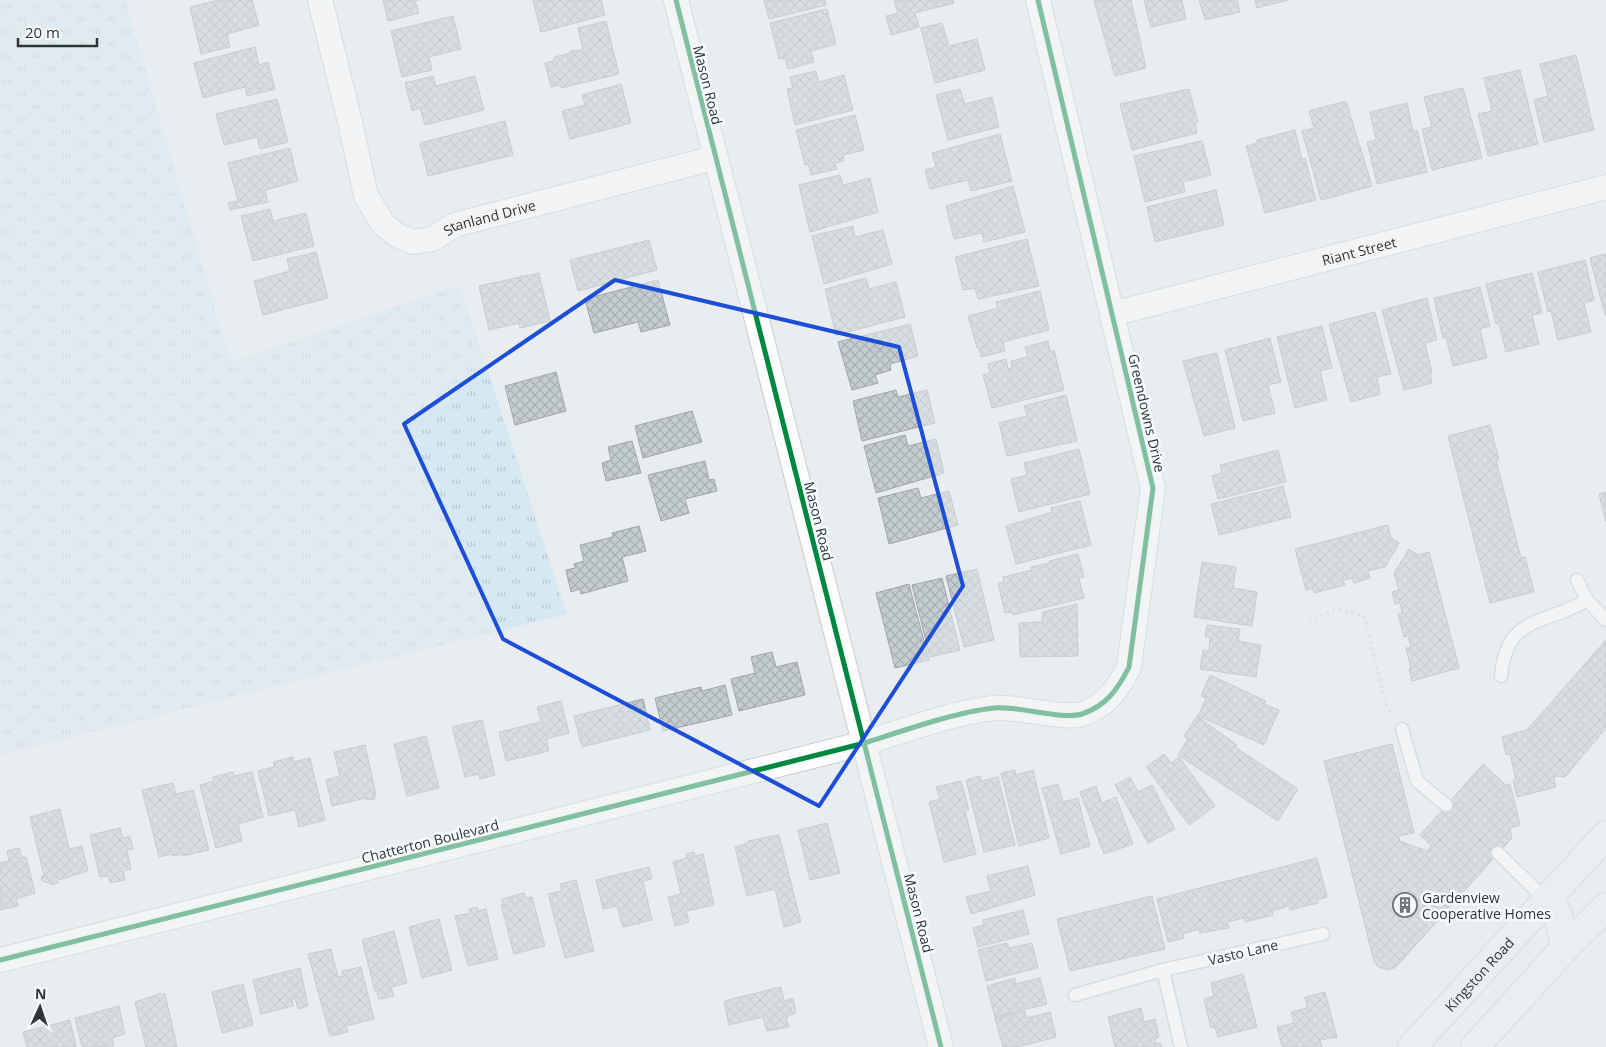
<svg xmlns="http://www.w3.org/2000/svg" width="1606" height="1047" viewBox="0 0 1606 1047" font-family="'Open Sans',sans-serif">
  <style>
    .park { fill: url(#park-tufts) }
    .building { fill: url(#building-cross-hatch); stroke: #a3a6a7 }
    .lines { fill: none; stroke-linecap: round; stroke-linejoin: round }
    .lane-casing { stroke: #c8cbcd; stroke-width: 15 }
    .street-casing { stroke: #c8cbcd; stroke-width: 26 }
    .primary-casing { stroke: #c7c8c9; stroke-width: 30 }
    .path { stroke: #d3d4d5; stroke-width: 3; stroke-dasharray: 2.5 4; stroke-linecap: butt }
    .lane { stroke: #fcfcfd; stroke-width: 12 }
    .street { stroke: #fcfcfd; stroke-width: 24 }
    .primary { stroke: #eaf0f3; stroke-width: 28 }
    .cycleway-casing { stroke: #f6fbfe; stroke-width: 8 }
    .cycleway { stroke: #00873e; stroke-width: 5 }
    .marked { fill: none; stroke: #1d4ed8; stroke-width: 4; stroke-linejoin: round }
    .labels { text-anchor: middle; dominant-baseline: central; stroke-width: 5; stroke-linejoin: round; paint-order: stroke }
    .street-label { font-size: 14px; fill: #323436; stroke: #f6fbfe }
    .poi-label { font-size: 14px; fill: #323436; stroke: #f6fbfe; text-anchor: start }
  </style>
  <defs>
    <pattern id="park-tufts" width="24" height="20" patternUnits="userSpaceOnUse" patternTransform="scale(1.25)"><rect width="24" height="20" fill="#d6e8f4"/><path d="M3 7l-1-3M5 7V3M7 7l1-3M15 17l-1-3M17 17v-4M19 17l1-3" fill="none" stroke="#b8c8d2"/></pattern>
    <pattern id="building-cross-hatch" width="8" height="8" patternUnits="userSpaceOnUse" patternTransform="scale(1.25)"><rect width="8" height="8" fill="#c4ccd1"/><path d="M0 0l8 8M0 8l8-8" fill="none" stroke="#a9b0b4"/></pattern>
  </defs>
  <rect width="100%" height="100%" fill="#eaedef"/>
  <path class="park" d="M 0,0 L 125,0 L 216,313 L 232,362 L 460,285 L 567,614 L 0,755 Z"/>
  <path class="building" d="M 219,0 L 252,0 L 259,25 L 227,34 L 230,47 L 201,54 L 190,7 Z
    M 383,0 L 418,0 L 415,1 L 419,13 L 388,21 Z
    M 533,0 L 601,0 L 605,15 L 541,32 Z
    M 764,0 L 825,0 L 826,5 L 769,19 Z
    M 894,0 L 953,0 L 954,3 L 915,13 L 919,27 L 891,35 L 886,16 L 898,13 Z
    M 1094,0 L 1131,0 L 1146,68 L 1115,76 Z
    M 1144,0 L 1182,0 L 1186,19 L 1151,27 Z
    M 1199,0 L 1237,0 L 1240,12 L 1205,20 Z
    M 1255,0 L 1288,0 L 1257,8 Z
    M 827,9 L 836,44 L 811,51 L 814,62 L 788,69 L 785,58 L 779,59 L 770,23 Z
    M 453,16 L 461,49 L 429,57 L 432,70 L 402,77 L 391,31 Z
    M 606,21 L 619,74 L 561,88 L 560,85 L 551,87 L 545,63 L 554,61 L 554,57 L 571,53 L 570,51 L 583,50 L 578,28 Z
    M 942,23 L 949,46 L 977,39 L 985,70 L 935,83 L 921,28 Z
    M 255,47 L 259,65 L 268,62 L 275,89 L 247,96 L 245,87 L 203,98 L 194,63 Z
    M 1576,55 L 1594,130 L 1544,142 L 1534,100 L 1548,96 L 1540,64 Z
    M 1520,70 L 1538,144 L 1488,156 L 1478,114 L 1492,111 L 1484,78 Z
    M 816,71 L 819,82 L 844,75 L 853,110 L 795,125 L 787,89 L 793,88 L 790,77 Z
    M 433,76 L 436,86 L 475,76 L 484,110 L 425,125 L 420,108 L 412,111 L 405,83 Z
    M 621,84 L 631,123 L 570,139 L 562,111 L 585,105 L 582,95 Z
    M 1463,88 L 1482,158 L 1432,170 L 1422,129 L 1432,127 L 1424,97 Z
    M 960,89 L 965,104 L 992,97 L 999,127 L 948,140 L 936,95 Z
    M 1189,89 L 1198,122 L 1195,123 L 1197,133 L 1132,150 L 1120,104 Z
    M 277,99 L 288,142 L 260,149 L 257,137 L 224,145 L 216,114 Z
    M 1346,101 L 1372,186 L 1321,200 L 1302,131 L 1314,128 L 1309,111 Z
    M 1407,103 L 1413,131 L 1417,130 L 1427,172 L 1377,184 L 1367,142 L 1376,140 L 1370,112 Z
    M 855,115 L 864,150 L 843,155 L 844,161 L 835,163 L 837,169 L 811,175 L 808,164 L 805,165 L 796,130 Z
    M 505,121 L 513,155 L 428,176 L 420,143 Z
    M 1295,130 L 1302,159 L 1305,158 L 1316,200 L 1265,213 L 1246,146 L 1258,143 L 1257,140 Z
    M 1000,134 L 1012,181 L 971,191 L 968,180 L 930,189 L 925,170 L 936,167 L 932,153 Z
    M 1202,141 L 1211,175 L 1183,182 L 1185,192 L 1145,202 L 1134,156 Z
    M 290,148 L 298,181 L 265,190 L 268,202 L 230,210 L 228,203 L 238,201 L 228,163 Z
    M 840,175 L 843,185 L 870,178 L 878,212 L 810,232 L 799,185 Z
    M 1013,186 L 1025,232 L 984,242 L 982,233 L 954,239 L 946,206 Z
    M 1216,190 L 1224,225 L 1155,242 L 1147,207 Z
    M 270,209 L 273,221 L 306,213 L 314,246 L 253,261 L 241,216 Z
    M 853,226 L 855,237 L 883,230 L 892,264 L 824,284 L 812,236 Z
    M 1027,239 L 1039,286 L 978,299 L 975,288 L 963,290 L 955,257 Z
    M 649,240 L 657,270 L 578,291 L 570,260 Z
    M 316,252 L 328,298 L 263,315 L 254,281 L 290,271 L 287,259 Z
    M 1606,254 L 1606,315 L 1605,315 L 1590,258 Z
    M 1585,260 L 1594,300 L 1584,303 L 1591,332 L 1558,340 L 1551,311 L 1548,312 L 1538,272 Z
    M 539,273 L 550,321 L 520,328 L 519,323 L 489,330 L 479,286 Z
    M 1532,273 L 1542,313 L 1532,315 L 1539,344 L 1506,352 L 1499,323 L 1496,324 L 1486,284 Z
    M 866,278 L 869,289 L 896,282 L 905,317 L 836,335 L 825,289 Z
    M 658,280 L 670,325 L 641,332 L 638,322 L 594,333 L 585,299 Z
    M 1480,287 L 1490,326 L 1480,329 L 1487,358 L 1453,366 L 1446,337 L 1443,338 L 1434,298 Z
    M 1040,291 L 1049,330 L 1003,342 L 1005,351 L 981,357 L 979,347 L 977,348 L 968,316 L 998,308 L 996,302 Z
    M 1427,298 L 1437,340 L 1425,343 L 1432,372 L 1430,373 L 1432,383 L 1404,390 L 1382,310 Z
    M 1375,312 L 1391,374 L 1377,377 L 1380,394 L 1351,402 L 1329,324 Z
    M 910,324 L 918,356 L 890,364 L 891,370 L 875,375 L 878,383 L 852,390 L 838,342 Z
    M 1322,326 L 1332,368 L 1320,371 L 1327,400 L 1295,408 L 1277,337 Z
    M 1270,338 L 1281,382 L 1268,385 L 1275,413 L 1243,421 L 1225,350 Z
    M 1048,341 L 1050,352 L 1054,350 L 1064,390 L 992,408 L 983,375 L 990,373 L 988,364 L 1006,359 L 1008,369 L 1012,368 L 1011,361 L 1028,357 L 1025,347 Z
    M 1217,353 L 1235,428 L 1204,436 L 1183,361 Z
    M 556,372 L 566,411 L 515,425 L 505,386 Z
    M 896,390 L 898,397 L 927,390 L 935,423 L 862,441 L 853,401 Z
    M 1066,395 L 1077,441 L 1007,456 L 999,423 L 1027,416 L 1024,406 Z
    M 692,411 L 702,442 L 643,458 L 635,426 Z
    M 1490,425 L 1499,460 L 1496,460 L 1521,558 L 1525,557 L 1534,592 L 1490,603 L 1448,436 Z
    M 905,435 L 908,446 L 936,439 L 944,473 L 876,493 L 864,446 Z
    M 632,441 L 641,473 L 606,481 L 602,463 L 611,460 L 608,447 Z
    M 1079,449 L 1090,494 L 1019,512 L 1011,479 L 1027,475 L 1024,463 Z
    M 1278,450 L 1286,482 L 1218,499 L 1212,476 L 1222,473 L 1220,465 Z
    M 705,461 L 709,480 L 714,479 L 717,491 L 685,499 L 689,513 L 661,521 L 648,475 Z
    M 1283,486 L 1291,517 L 1219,535 L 1211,504 Z
    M 918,488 L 921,498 L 949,491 L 958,525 L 889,544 L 878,498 Z
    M 1606,492 L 1606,522 L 1599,494 Z
    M 1080,501 L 1091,545 L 1016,564 L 1006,526 L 1052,512 L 1051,508 Z
    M 1388,525 L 1391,538 L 1399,543 L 1385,567 L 1368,571 L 1370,578 L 1354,583 L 1353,578 L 1343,580 L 1345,585 L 1314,593 L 1313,588 L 1306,590 L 1295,549 Z
    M 639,526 L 646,551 L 622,557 L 628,581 L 581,594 L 580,589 L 571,592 L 566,570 L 575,568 L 574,564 L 584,561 L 580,545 L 613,537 L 612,533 Z
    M 1409,549 L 1418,555 L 1429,552 L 1459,668 L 1412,681 L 1409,669 L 1411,668 L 1406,648 L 1411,647 L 1408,636 L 1404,637 L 1398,614 L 1402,613 L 1400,603 L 1395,604 L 1392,592 L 1399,590 L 1394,573 Z
    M 1078,554 L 1084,577 L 1079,578 L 1084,598 L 1013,615 L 1012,612 L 1005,613 L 998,583 L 1004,582 L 1003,577 L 1032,570 L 1031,567 L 1050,563 L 1049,561 Z
    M 1202,562 L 1236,567 L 1233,588 L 1257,592 L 1252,626 L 1194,617 Z
    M 977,569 L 994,640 L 964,647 L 946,576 Z
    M 942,578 L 960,650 L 930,657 L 912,585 Z
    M 909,584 L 929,660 L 895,668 L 876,593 Z
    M 1077,604 L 1078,656 L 1020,657 L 1019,623 L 1042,622 L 1043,612 Z
    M 1207,625 L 1240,629 L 1238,641 L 1261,645 L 1256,677 L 1200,669 L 1203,650 L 1209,651 L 1210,637 L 1205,636 Z
    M 1606,640 L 1606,728 L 1565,777 L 1556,776 L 1554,778 L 1556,787 L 1517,797 L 1513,780 L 1516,780 L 1510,754 L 1506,755 L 1502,737 L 1527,730 Z
    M 772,652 L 776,667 L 797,662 L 805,695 L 739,711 L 731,679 L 755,673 L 751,657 Z
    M 1210,675 L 1266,701 L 1264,704 L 1279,710 L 1264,745 L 1198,716 L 1206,698 L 1201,696 Z
    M 725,685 L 732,715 L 663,731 L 655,698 L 701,687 L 702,691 Z
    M 643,699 L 650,730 L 582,747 L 574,716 Z
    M 561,701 L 569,733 L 546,739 L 549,751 L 506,761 L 499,732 L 541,722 L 537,707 Z
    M 1197,716 L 1237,745 L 1235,747 L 1298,789 L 1278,821 L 1178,755 L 1188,739 L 1184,736 Z
    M 482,720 L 495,775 L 480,779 L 479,774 L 465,777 L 452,727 Z
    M 426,736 L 439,788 L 407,796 L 394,744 Z
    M 1392,744 L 1414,833 L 1398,836 L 1400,841 L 1427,851 L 1431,846 L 1420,835 L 1483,764 L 1506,785 L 1510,784 L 1520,825 L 1510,828 L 1512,838 L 1396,967 L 1389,970 L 1378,967 L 1374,962 L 1324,761 Z
    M 365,745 L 376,795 L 374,795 L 375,799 L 367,800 L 366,798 L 332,806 L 326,780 L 340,776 L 334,752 Z
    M 1164,754 L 1171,763 L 1179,757 L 1215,806 L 1189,825 L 1146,767 Z
    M 293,757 L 294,762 L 310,758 L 325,820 L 299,827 L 295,810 L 269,816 L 258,771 L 274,767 L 273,762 Z
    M 1015,770 L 1016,775 L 1033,770 L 1049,838 L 1019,846 L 1001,773 Z
    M 233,772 L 234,776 L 252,772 L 263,817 L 238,824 L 242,841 L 216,848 L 200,785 L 214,781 L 213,777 Z
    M 980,776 L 981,781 L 998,777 L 1015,845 L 984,852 L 966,780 Z
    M 1130,777 L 1138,792 L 1152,785 L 1175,829 L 1148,843 L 1115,785 Z
    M 961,781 L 969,810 L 965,811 L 976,854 L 944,862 L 929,802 L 940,799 L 936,787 Z
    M 173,783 L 176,794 L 193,790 L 209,850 L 182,856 L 182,854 L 173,856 L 172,854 L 159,857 L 142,790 Z
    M 1058,784 L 1063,802 L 1078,798 L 1090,846 L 1061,854 L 1042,788 Z
    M 1096,786 L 1102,803 L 1116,797 L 1133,844 L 1104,854 L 1080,792 Z
    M 60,809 L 69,849 L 82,846 L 88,871 L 58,880 L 58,883 L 51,885 L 50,883 L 42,881 L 41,877 L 44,876 L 30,817 Z
    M 827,823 L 840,873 L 810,880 L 798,830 Z
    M 120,828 L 123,838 L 130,836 L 133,849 L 127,850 L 131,869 L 123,871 L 125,880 L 110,883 L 108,876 L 100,877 L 90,835 Z
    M 779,835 L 801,922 L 784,927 L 775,889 L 747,896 L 735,847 L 748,843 L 748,841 Z
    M 19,848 L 22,858 L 26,857 L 35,893 L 16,899 L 18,906 L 0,910 L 0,863 L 9,861 L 7,851 Z
    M 694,852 L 695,856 L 703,854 L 714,905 L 686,911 L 689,922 L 675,926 L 668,897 L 681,894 L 673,862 L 687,858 L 686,854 Z
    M 1317,858 L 1327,897 L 1317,900 L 1318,903 L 1290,910 L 1289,906 L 1272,911 L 1273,915 L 1245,922 L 1244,918 L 1227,922 L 1229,928 L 1200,933 L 1199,929 L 1183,934 L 1184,938 L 1168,942 L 1157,899 Z
    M 1028,866 L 1035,895 L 971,914 L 966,897 L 991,891 L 987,876 Z
    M 649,867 L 652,879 L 643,881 L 652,920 L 623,927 L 617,906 L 603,909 L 596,880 Z
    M 576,880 L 594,951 L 565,958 L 548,894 L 562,891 L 560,884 Z
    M 524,893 L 526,898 L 532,897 L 545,946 L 514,954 L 501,905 L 503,905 L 502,899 Z
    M 1152,896 L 1165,949 L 1070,971 L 1057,919 Z
    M 477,907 L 478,911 L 486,909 L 498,959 L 468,966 L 455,916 L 470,913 L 469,909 Z
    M 1023,910 L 1029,934 L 978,947 L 973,928 L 984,925 L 983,920 Z
    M 439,919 L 452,970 L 422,978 L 409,927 Z
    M 394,931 L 407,983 L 391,987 L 394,996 L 379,999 L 377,991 L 375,991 L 362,940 Z
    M 1007,943 L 1009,948 L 1032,943 L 1038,968 L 986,981 L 978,950 Z
    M 331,949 L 338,977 L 343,976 L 342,971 L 361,967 L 374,1019 L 346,1026 L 348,1032 L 330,1036 L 308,954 Z
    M 300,968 L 308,1006 L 298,1009 L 295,998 L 292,999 L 293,1006 L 261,1014 L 253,980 Z
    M 1243,974 L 1257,1027 L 1218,1037 L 1215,1027 L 1211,1028 L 1204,999 L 1214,996 L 1211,983 Z
    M 1015,978 L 1016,984 L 1040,978 L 1047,1004 L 995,1017 L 987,986 Z
    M 243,984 L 253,1025 L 222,1033 L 212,992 Z
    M 781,987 L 784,1001 L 793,998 L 796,1013 L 786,1017 L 789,1027 L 767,1031 L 763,1017 L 729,1025 L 724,1001 Z
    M 1325,992 L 1337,1037 L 1320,1040 L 1322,1047 L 1282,1047 L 1277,1027 L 1294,1023 L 1291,1012 L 1307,1008 L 1305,997 Z
    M 159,994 L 165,994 L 177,1047 L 146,1047 L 135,1002 Z
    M 119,1006 L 125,1034 L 112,1038 L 114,1046 L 82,1047 L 75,1018 Z
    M 1141,1008 L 1144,1022 L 1155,1019 L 1159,1037 L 1155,1038 L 1156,1044 L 1160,1043 L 1162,1047 L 1115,1047 L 1108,1017 Z
    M 1025,1011 L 1026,1018 L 1050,1012 L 1056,1037 L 1017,1047 L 1003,1047 L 995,1018 Z
    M 70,1020 L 76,1047 L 27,1047 L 23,1032 Z"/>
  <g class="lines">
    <defs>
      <path id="lane" d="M 1577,580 L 1587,600
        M 1501,676 C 1507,614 1544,626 1587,600 L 1606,620
        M 1402,729 L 1417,781 L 1446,805
        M 1498,853 L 1546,900
        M 1163,970 L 1181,1047
        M 1075,995 L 1163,970 L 1323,934"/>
      <g id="street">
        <path id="s1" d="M 320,0 L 351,126 L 366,196 L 383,224 L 398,236 L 414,242 L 433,239 L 454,225 L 714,158"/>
        <path d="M 676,0 L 941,1047"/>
        <path id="s2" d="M 1112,314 L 1606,187"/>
        <path d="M 0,960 L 865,743 C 902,731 956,712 994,708 C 1019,706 1063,720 1082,714 C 1106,706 1118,689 1129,667 L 1153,488 L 1038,0"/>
      </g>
      <g id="primary">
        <path d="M 1546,900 L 1558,914 L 1565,948"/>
        <path id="s3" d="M 1412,1047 L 1606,835"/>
        <path d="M 1475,1047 L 1565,948 L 1606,907"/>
      </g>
    </defs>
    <use href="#lane" class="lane-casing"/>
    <use href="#street" class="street-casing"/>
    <use href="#primary" class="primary-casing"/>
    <path class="path" d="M 1309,622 L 1336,609 L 1364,616 L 1386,705 L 1392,714"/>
    <use href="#lane" class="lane"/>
    <use href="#street" class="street"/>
    <use href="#primary" class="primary"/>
    <defs>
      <path id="cycleway" d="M 676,0 L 941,1047
        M 0,960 L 865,743 C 902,731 956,712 994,708 C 1019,706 1063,720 1082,714 C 1106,706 1118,689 1129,667 L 1153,488 L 1038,0"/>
    </defs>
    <use href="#cycleway" class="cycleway-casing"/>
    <use href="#cycleway" class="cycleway"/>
  </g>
  <path d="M0 0H1606V1047H0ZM 615,280 L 899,347 L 963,586 L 819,806 L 503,639 L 404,424 Z" fill="#eaedef" fill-opacity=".55" fill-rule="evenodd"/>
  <path class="marked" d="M 615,280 L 899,347 L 963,586 L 819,806 L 503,639 L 404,424 Z"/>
  <defs>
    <symbol id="building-ring" viewBox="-11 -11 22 22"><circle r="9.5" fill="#f6fbfe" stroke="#727577" stroke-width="1.5"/><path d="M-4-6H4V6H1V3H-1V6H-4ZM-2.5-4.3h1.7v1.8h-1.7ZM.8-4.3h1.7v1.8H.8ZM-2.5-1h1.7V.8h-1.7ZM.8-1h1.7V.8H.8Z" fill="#727577"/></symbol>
  </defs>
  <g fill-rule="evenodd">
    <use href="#building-ring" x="1391" y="891" width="28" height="28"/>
  </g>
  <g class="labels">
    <g class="street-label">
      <text transform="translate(708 85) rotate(76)">Mason Road</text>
      <text stroke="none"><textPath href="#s1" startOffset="351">Stanland Drive</textPath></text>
      <text stroke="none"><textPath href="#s2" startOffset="255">Riant Street</textPath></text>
      <text transform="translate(1147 413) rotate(77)">Greendowns Drive</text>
      <text transform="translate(819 521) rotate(76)">Mason Road</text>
      <text transform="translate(430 841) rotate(-14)">Chatterton Boulevard</text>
      <text transform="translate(919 913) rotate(76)">Mason Road</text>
      <text transform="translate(1243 952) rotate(-13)">Vasto Lane</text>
      <text stroke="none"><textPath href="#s3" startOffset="99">Kingston Road</textPath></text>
    </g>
    <g class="poi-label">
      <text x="1422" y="897">Gardenview<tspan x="1422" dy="16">Cooperative Homes</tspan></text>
    </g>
  </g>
  <g transform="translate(40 1007) rotate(3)" stroke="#f6fbfe" stroke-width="4" paint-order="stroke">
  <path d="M0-4L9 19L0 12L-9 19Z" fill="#323436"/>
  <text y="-8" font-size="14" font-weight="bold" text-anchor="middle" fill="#323436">N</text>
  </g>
  <path d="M18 38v8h79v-8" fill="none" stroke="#323436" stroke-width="2.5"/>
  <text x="25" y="38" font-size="15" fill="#323436" stroke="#f6fbfe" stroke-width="4" paint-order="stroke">20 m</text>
</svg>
